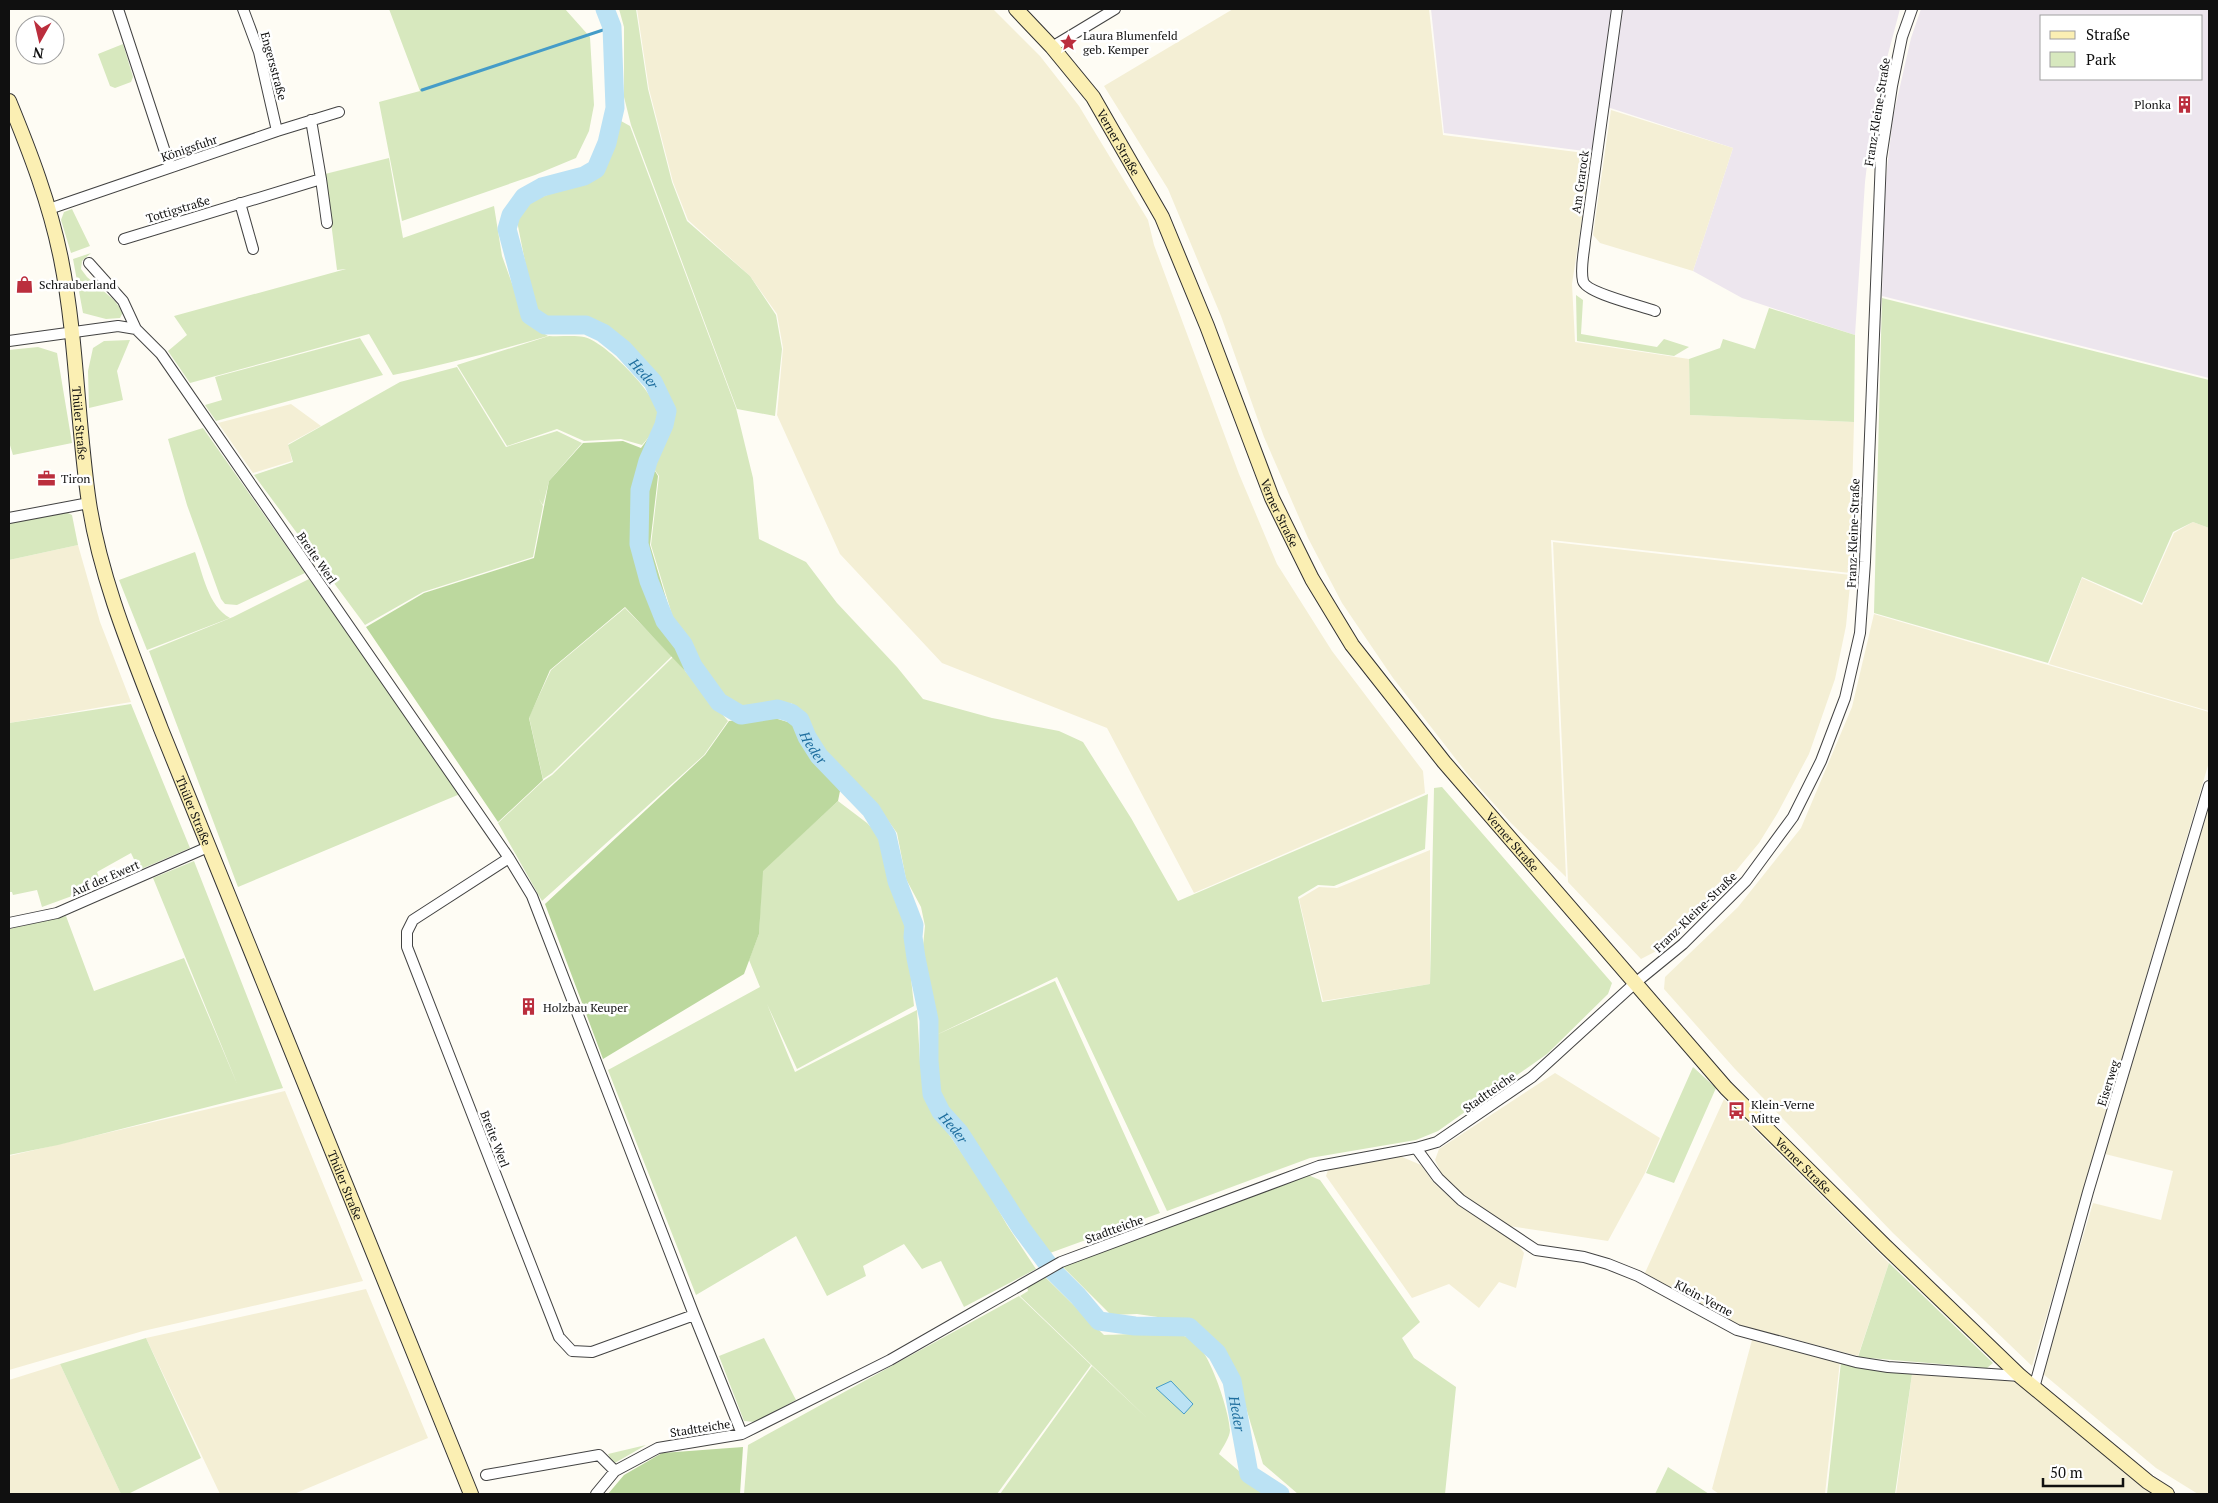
<svg xmlns="http://www.w3.org/2000/svg" width="2218" height="1503" viewBox="0 0 2218 1503" font-family="'PT Serif',serif">
  <style>
    .industrial { fill: #ede6ee; fill-rule: evenodd }
    .farmland { fill: #f4efd5 }
    .green { fill: #d7e8be }
    .forest { fill: #bcd89e }
    .water { fill: #bbe2f4; stroke: #459cc8 }
    .lines { fill: none; stroke-linecap: round; stroke-linejoin: round }
    .stream { stroke: #459cc8; stroke-width: 3 }
    .river { stroke: #bbe2f4; stroke-width: 19 }
    .street-casing { stroke: #434343; stroke-width: 12 }
    .secondary-casing { stroke: #323232; stroke-width: 16 }
    .street { stroke: #fff; stroke-width: 10 }
    .secondary { stroke: #fbefb3; stroke-width: 14 }
    .labels { text-anchor: middle; dominant-baseline: central; stroke-width: 5; stroke-linejoin: round; paint-order: stroke }
    .poi-label { font-size: 12px; fill: #101010; stroke: #fff; text-anchor: start }
    .street-label { font-size: 12px; fill: #101010; stroke: #fff }
    .water-label { font-size: 14px; font-style: italic; fill: #1e6e9e; stroke: #fff }
  </style>
  <rect width="100%" height="100%" fill="#fefcf4"/>
  <path class="industrial" d="M 1431,9 L 1900,9 L 1874,107 L 1865,182 L 1855,335 L 1742,298 L 1693,271 L 1733,148 L 1598,104 L 1592,152 L 1444,133 Z
    M 1921,9 L 2209,9 L 2209,378 L 1882,296 L 1885,187 L 1893,117 L 1911,38 ZM 2042,16 L 2202,16 L 2202,79 L 2042,79 Z"/>
  <path class="farmland" d="M 637,9 L 993,9 L 1040,56 L 1079,106 L 1148,220 L 1154,245 L 1239,474 L 1277,564 L 1332,651 L 1423,771 L 1425,793 L 1194,893 L 1107,728 L 942,663 L 840,554 L 777,415 L 783,348 L 777,314 L 750,276 L 688,220 L 673,182 L 649,89 Z
    M 1233,9 L 1429,9 L 1443,135 L 1592,154 L 1572,284 L 1575,342 L 1689,359 L 1690,415 L 1854,422 L 1850,573 L 1551,540 L 1566,877 L 1511,823 L 1469,776 L 1393,678 L 1342,603 L 1308,538 L 1264,437 L 1221,316 L 1168,189 L 1104,86 Z
    M 1611,110 L 1733,148 L 1693,271 L 1600,243 L 1593,235 Z
    M 291,404 L 321,426 L 288,444 L 292,461 L 253,473 L 218,423 Z
    M 2193,522 L 2209,528 L 2209,711 L 2049,664 L 2082,578 L 2142,605 L 2174,533 Z
    M 1553,542 L 1851,575 L 1846,626 L 1835,679 L 1809,754 L 1777,814 L 1759,843 L 1730,878 L 1666,946 L 1641,959 L 1568,882 Z
    M 78,545 L 100,622 L 131,702 L 9,723 L 9,560 Z
    M 1874,614 L 2209,712 L 2209,762 L 2032,1366 L 1893,1233 L 1735,1069 L 1664,989 L 1665,977 L 1738,907 L 1801,828 L 1852,707 Z
    M 2209,797 L 2209,1494 L 2198,1494 L 2156,1468 L 2042,1373 L 2093,1203 L 2161,1220 L 2173,1171 L 2105,1154 Z
    M 1430,850 L 1430,984 L 1323,1001 L 1299,899 L 1319,887 L 1337,888 Z
    M 1555,1073 L 1660,1138 L 1645,1173 L 1608,1241 L 1509,1226 L 1462,1194 L 1442,1175 L 1435,1160 L 1439,1149 Z
    M 285,1091 L 363,1281 L 143,1331 L 9,1370 L 9,1156 Z
    M 1724,1099 L 1889,1263 L 1858,1356 L 1738,1325 L 1644,1275 Z
    M 1400,1156 L 1421,1165 L 1434,1183 L 1457,1204 L 1517,1243 L 1524,1253 L 1516,1288 L 1499,1282 L 1479,1308 L 1449,1284 L 1412,1298 L 1326,1176 L 1328,1170 Z
    M 366,1289 L 428,1438 L 294,1494 L 220,1494 L 146,1338 Z
    M 1752,1340 L 1840,1361 L 1825,1494 L 1719,1494 L 1712,1489 Z
    M 60,1364 L 121,1494 L 9,1494 L 9,1380 Z
    M 1912,1374 L 2014,1380 L 2154,1494 L 1896,1494 Z"/>
  <path class="green" d="M 389,9 L 565,9 L 590,37 L 594,105 L 589,131 L 576,158 L 535,175 L 402,221 L 379,102 L 420,91 Z
    M 619,9 L 636,9 L 648,89 L 672,182 L 687,221 L 750,276 L 776,315 L 782,349 L 775,416 L 737,409 L 631,125 L 624,97 L 624,27 Z
    M 123,44 L 133,77 L 131,82 L 115,88 L 110,86 L 98,54 Z
    M 621,121 L 630,126 L 736,408 L 753,478 L 759,539 L 806,562 L 837,603 L 897,667 L 923,699 L 992,718 L 1059,731 L 1083,742 L 1131,818 L 1178,901 L 1428,794 L 1425,849 L 1334,886 L 1318,885 L 1298,897 L 1322,1002 L 1430,984 L 1434,788 L 1442,787 L 1612,983 L 1608,994 L 1547,1054 L 1438,1131 L 1416,1140 L 1310,1158 L 1167,1211 L 1057,977 L 934,1036 L 935,1023 L 922,956 L 925,926 L 921,907 L 906,879 L 897,833 L 874,801 L 824,753 L 803,713 L 791,703 L 743,708 L 724,697 L 700,666 L 673,618 L 651,545 L 659,476 L 652,466 L 671,428 L 672,411 L 657,380 L 629,345 L 588,320 L 562,318 L 547,320 L 535,312 L 516,216 L 530,202 L 601,173 Z
    M 389,158 L 403,238 L 494,206 L 502,256 L 526,322 L 548,336 C 496,351 445,365 393,375 L 369,334 L 190,383 L 168,351 L 187,335 L 174,316 L 346,269 L 337,270 L 325,174 Z
    M 72,209 L 90,246 L 71,253 L 61,220 L 64,212 Z
    M 91,253 L 82,261 L 81,269 L 87,277 L 114,300 L 123,312 L 120,318 L 106,319 L 83,313 L 73,259 Z
    M 1576,295 L 1583,300 L 1581,334 L 1657,347 L 1664,339 L 1689,347 L 1674,356 L 1577,341 Z
    M 1882,298 L 2209,380 L 2209,528 L 2193,522 L 2173,532 L 2142,603 L 2082,577 L 2048,663 L 1874,613 Z
    M 1769,308 L 1855,335 L 1854,422 L 1690,415 L 1689,359 L 1720,348 L 1723,339 L 1755,349 Z
    M 549,336 C 560,337 573,335 584,337 C 604,341 654,392 658,412 C 661,424 649,437 642,445 L 621,439 L 584,441 L 557,429 L 507,446 L 457,365 Z
    M 360,338 L 383,375 L 216,421 L 205,405 L 222,400 L 215,377 Z
    M 130,340 L 117,371 L 123,400 L 89,408 L 88,371 L 93,348 L 104,341 Z
    M 38,347 L 57,353 L 72,443 L 13,455 L 9,442 L 9,350 Z
    M 457,367 L 506,447 L 557,431 L 582,443 L 549,481 L 543,505 L 539,499 L 543,506 L 533,557 L 423,592 L 365,625 L 254,475 L 293,462 L 288,445 L 400,382 Z
    M 203,428 L 305,573 L 237,605 L 225,604 L 221,599 L 187,505 L 168,439 Z
    M 66,512 L 72,515 L 78,545 L 9,560 L 9,522 Z
    M 195,552 C 203,574 208,606 230,618 L 147,650 L 119,580 Z
    M 309,579 L 460,794 L 238,887 L 149,651 L 233,617 Z
    M 625,608 L 672,656 L 552,773 L 543,779 L 529,717 L 551,670 Z
    M 673,657 L 728,721 L 704,755 L 542,901 L 498,823 L 543,781 L 552,775 Z
    M 131,704 L 190,848 L 139,870 L 131,853 L 97,872 L 102,885 L 42,907 L 37,890 L 13,895 L 12,892 L 9,892 L 9,723 Z
    M 838,801 L 867,823 L 880,836 L 891,880 L 907,922 L 910,969 L 914,1006 L 797,1069 L 767,1004 L 795,1072 L 917,1010 L 920,1062 L 927,1103 L 984,1185 L 1007,1225 L 1036,1269 L 964,1307 L 941,1261 L 922,1269 L 904,1244 L 863,1266 L 866,1276 L 827,1296 L 796,1236 L 696,1295 L 608,1070 L 760,987 L 749,960 L 759,934 L 762,871 Z
    M 194,861 L 283,1088 L 58,1145 L 9,1155 L 9,929 L 66,916 L 94,991 L 184,958 L 238,1086 L 153,878 Z
    M 1055,981 L 1160,1213 L 1050,1253 C 1019,1214 993,1172 965,1130 C 957,1117 945,1108 938,1093 C 931,1077 934,1054 934,1036 Z
    M 1693,1067 L 1716,1088 L 1674,1183 L 1646,1173 Z
    M 1308,1175 L 1320,1180 L 1420,1322 L 1402,1338 L 1414,1358 L 1456,1387 L 1445,1494 L 1298,1494 L 1263,1464 L 1237,1378 L 1222,1348 L 1192,1322 L 1137,1314 L 1111,1315 L 1062,1266 Z
    M 1889,1263 L 1993,1363 L 1987,1368 L 1858,1357 Z
    M 1043,1275 L 1104,1335 C 1124,1335 1176,1330 1192,1339 C 1209,1349 1229,1410 1230,1430 C 1230,1437 1223,1447 1219,1454 L 1266,1494 L 1000,1494 L 1092,1366 L 1149,1420 L 1020,1296 L 1028,1291 L 1027,1287 Z
    M 1019,1296 L 1091,1365 L 997,1494 L 744,1494 L 748,1445 Z
    M 146,1338 L 201,1458 L 128,1494 L 121,1494 L 60,1364 Z
    M 764,1338 L 796,1400 L 755,1422 L 744,1421 L 719,1356 Z
    M 1841,1362 L 1912,1374 L 1895,1494 L 1827,1494 Z
    M 646,1445 L 613,1464 L 608,1454 Z
    M 1668,1467 L 1706,1492 L 1709,1494 L 1655,1494 Z"/>
  <path class="forest" d="M 658,425 L 668,430 L 652,466 L 658,476 L 650,545 L 672,618 L 685,671 L 625,607 L 550,670 L 529,718 L 543,780 L 498,822 L 366,627 L 424,593 L 534,558 L 549,481 L 583,443 L 623,441 L 641,448 Z
    M 771,717 L 791,723 L 811,755 L 840,791 L 838,801 L 763,871 L 759,934 L 744,974 L 603,1059 L 545,904 L 705,755 L 729,721 Z
    M 743,1447 L 740,1494 L 608,1494 L 624,1475 L 662,1453 Z"/>
  <path class="water" d="M 1171,1381 L 1193,1404 L 1184,1414 L 1156,1388 Z"/>
  <g class="lines">
    <path class="stream" d="M 422,90 L 612,27"/>
    <path class="river" id="s1" d="M 605,9 L 612,27 L 615,108 L 607,143 L 596,169 L 584,176 L 542,187 L 524,197 L 511,215 L 507,229 L 530,315 L 545,325 L 586,325 L 603,333 L 623,349 L 653,382 L 667,411 L 664,425 L 648,461 L 640,490 L 639,544 L 649,581 L 665,621 L 683,644 L 693,666 L 719,702 L 741,715 L 778,709 L 791,713 L 800,720 L 807,737 L 819,756 L 871,810 L 887,836 L 897,881 L 914,925 L 913,937 L 916,958 L 929,1020 L 929,1061 L 932,1094 L 941,1112 L 959,1132 L 1021,1228 L 1053,1271 L 1078,1296 L 1099,1321 L 1135,1326 L 1189,1327 L 1217,1353 L 1232,1381 L 1249,1474 L 1280,1494"/>
    <defs>
      <path id="street" d="M 118,9 L 170,167
        M 243,9 L 259,52 L 277,131
        M 1617,9 L 1585,241 C 1584,253 1580,269 1583,281 C 1586,293 1642,306 1655,311
        M 1052,47 L 1115,9
        M 321,179 L 327,223
        M 240,203 L 253,249
        M 49,209 L 277,131 L 339,112
        M 124,239 L 321,179 L 311,120
        M 89,263 L 123,301 L 136,329
        M 9,341 L 118,326 L 136,329 L 161,354 L 509,858 L 532,896 L 694,1315 L 742,1434
        M 9,518 L 89,503
        M 509,858 L 413,920 L 407,932 L 407,947 L 559,1337 L 572,1351 L 592,1352 L 694,1315
        M 9,923 L 57,913 L 208,847
        M 1416,1148 L 1438,1178 L 1461,1200 L 1536,1250 L 1584,1257 L 1608,1264 L 1638,1276 L 1737,1330 L 1856,1362 L 1888,1367 L 2020,1376
        M 2034,1388 L 2088,1192 L 2209,786
        M 486,1475 L 599,1455 L 615,1471
        M 596,1494 L 615,1471 L 658,1448 L 742,1434 L 890,1360 L 1061,1262 L 1319,1166 L 1416,1148 L 1437,1142 L 1532,1077 L 1634,984 L 1683,944 L 1746,881 L 1793,817 L 1821,761 L 1845,698 L 1860,633 L 1865,562 L 1881,158 L 1892,86 L 1902,37 L 1912,9"/>
      <g id="secondary">
        <path id="s2" d="M 1016,9 L 1052,47 L 1093,97 L 1162,217 L 1207,326 L 1272,498 L 1312,579 L 1352,645 L 1444,762 L 1726,1088 L 1885,1246 L 2020,1376 L 2148,1482 L 2167,1494"/>
        <path id="s3" d="M 9,101 C 30,152 50,204 61,259 C 77,339 77,422 89,503 C 101,581 133,656 161,729 L 471,1494"/>
      </g>
    </defs>
    <use href="#street" class="street-casing"/>
    <use href="#secondary" class="secondary-casing"/>
    <use href="#street" class="street"/>
    <use href="#secondary" class="secondary"/>
  </g>
  <defs>
    <symbol id="sight-bare" viewBox="-9 -9 18 18"><path d="M0-6L1.8-2.2L6-1.7L2.9 1.2L3.7 5.4L0 3.3L-3.7 5.4L-2.9 1.2L-6-1.7L-1.8-2.2Z" fill="#bb2e3d" stroke="#fff" stroke-width="2.5" paint-order="stroke"/></symbol>
    <symbol id="building-bare" viewBox="-9 -9 18 18"><path d="M-4-6H4V6H1V3H-1V6H-4ZM-2.5-4.3h1.7v1.8h-1.7ZM.8-4.3h1.7v1.8H.8ZM-2.5-1h1.7V.8h-1.7ZM.8-1h1.7V.8H.8Z" fill="#bb2e3d" stroke="#fff" stroke-width="2.5" paint-order="stroke"/></symbol>
    <symbol id="shop-bare" viewBox="-9 -9 18 18"><path d="M-5-2.5h2.3a2.7 3.5 0 0 1 5.4 0H5L5.5 6h-11ZM-1.5-2.5h3a1.5 2.3 0 0 0-3 0Z" fill="#bb2e3d" stroke="#fff" stroke-width="2.5" paint-order="stroke"/></symbol>
    <symbol id="office-bare" viewBox="-9 -9 18 18"><path d="M-6-3h4V-5.5h4V-3h4V5H-6ZM-1-4.5V-3h2v-1.5ZM-6 0V1H6V0Z" fill="#bb2e3d" stroke="#fff" stroke-width="2.5" paint-order="stroke"/></symbol>
    <symbol id="bus-bare" viewBox="-9 -9 18 18"><path d="M-5-6H5V4H4V6H2V4H-2V6H-4V4H-5ZM-3.5-4V0h7V-4ZM-3.5 1.2v1.5H-2V1.2ZM2 1.2v1.5H3.5V1.2Z" fill="#bb2e3d" stroke="#fff" stroke-width="2.5" paint-order="stroke"/></symbol>
  </defs>
  <g fill-rule="evenodd">
    <use href="#sight-bare" x="1056" y="30" width="25" height="25"/>
    <use href="#building-bare" x="2172" y="92" width="25" height="25"/>
    <use href="#shop-bare" x="12" y="272" width="25" height="25"/>
    <use href="#office-bare" x="34" y="466" width="25" height="25"/>
    <use href="#building-bare" x="516" y="994" width="25" height="25"/>
    <use href="#bus-bare" x="1724" y="1098" width="25" height="25"/>
  </g>
  <g class="labels">
    <g class="poi-label">
      <text x="1083" y="35">Laura Blumenfeld<tspan x="1083" dy="14">geb. Kemper</tspan></text>
      <text x="2171" y="104" text-anchor="end">Plonka</text>
      <text x="39" y="284">Schrauberland</text>
      <text x="61" y="478">Tiron</text>
      <text x="543" y="1007">Holzbau Keuper</text>
      <text x="1751" y="1104">Klein-Verne<tspan x="1751" dy="14">Mitte</tspan></text>
    </g>
    <g class="street-label">
      <text transform="translate(274 66) rotate(75)">Engersstraße</text>
      <text transform="translate(1877 112) rotate(-81)">Franz-Kleine-Straße</text>
      <text stroke="none"><textPath href="#s2" startOffset="169">Verner Straße</textPath></text>
      <text transform="translate(189 148) rotate(-19)">Königsfuhr</text>
      <text transform="translate(1580 182) rotate(-82)">Am Grarock</text>
      <text transform="translate(178 209) rotate(-17)">Tottigstraße</text>
      <text stroke="none"><textPath href="#s3" startOffset="332">Thüler Straße</textPath></text>
      <text stroke="none"><textPath href="#s2" startOffset="574">Verner Straße</textPath></text>
      <text transform="translate(1853 533) rotate(-88)">Franz-Kleine-Straße</text>
      <text transform="translate(317 558) rotate(55)">Breite Werl</text>
      <text stroke="none"><textPath href="#s3" startOffset="738">Thüler Straße</textPath></text>
      <text stroke="none"><textPath href="#s2" startOffset="979">Verner Straße</textPath></text>
      <text transform="translate(105 878) rotate(-23)">Auf der Ewert</text>
      <text transform="translate(1695 912) rotate(-44)">Franz-Kleine-Straße</text>
      <text transform="translate(2108 1083) rotate(-73)">Eiserweg</text>
      <text transform="translate(1489 1092) rotate(-35)">Stadtteiche</text>
      <text transform="translate(495 1139) rotate(69)">Breite Werl</text>
      <text stroke="none"><textPath href="#s2" startOffset="1414">Verner Straße</textPath></text>
      <text stroke="none"><textPath href="#s3" startOffset="1142">Thüler Straße</textPath></text>
      <text transform="translate(1114 1229) rotate(-20)">Stadtteiche</text>
      <text transform="translate(1704 1298) rotate(28)">Klein-Verne</text>
      <text transform="translate(700 1428) rotate(-9)">Stadtteiche</text>
    </g>
    <g class="water-label">
      <text stroke="none"><textPath href="#s1" startOffset="504">Heder</textPath></text>
      <text stroke="none"><textPath href="#s1" startOffset="984">Heder</textPath></text>
      <text stroke="none"><textPath href="#s1" startOffset="1404">Heder</textPath></text>
      <text stroke="none"><textPath href="#s1" startOffset="1840">Heder</textPath></text>
    </g>
  </g>
  <rect width="2218" height="1503" fill="none" stroke="#101010" stroke-width="20"/>
  <rect x="2040" y="15" width="162" height="65" fill="#ffffff" stroke="#9f9f9f"/>
  <rect x="2050" y="31" width="25" height="8" fill="#fbefb3" stroke="#9f9f9f"/>
  <text x="2086" y="40" font-size="15" fill="#101010">Straße</text>
  <rect x="2050" y="52" width="25" height="15" fill="#d7e8be" stroke="#9f9f9f"/>
  <text x="2086" y="65" font-size="15" fill="#101010">Park</text>
  <g transform="translate(40 40) rotate(188)"><circle r="24" fill="#ffffff" stroke="#9f9f9f"/>
  <path d="M0-4L9 19L0 12L-9 19Z" fill="#bb2e3d"/>
  <text y="-8" font-size="14" font-weight="bold" text-anchor="middle" fill="#101010">N</text>
  </g>
  <path d="M2043 1478v8h80v-8" fill="none" stroke="#101010" stroke-width="2.5"/>
  <text x="2050" y="1478" font-size="15" fill="#101010" stroke="#ffffff" stroke-width="4" paint-order="stroke">50 m</text>
</svg>
